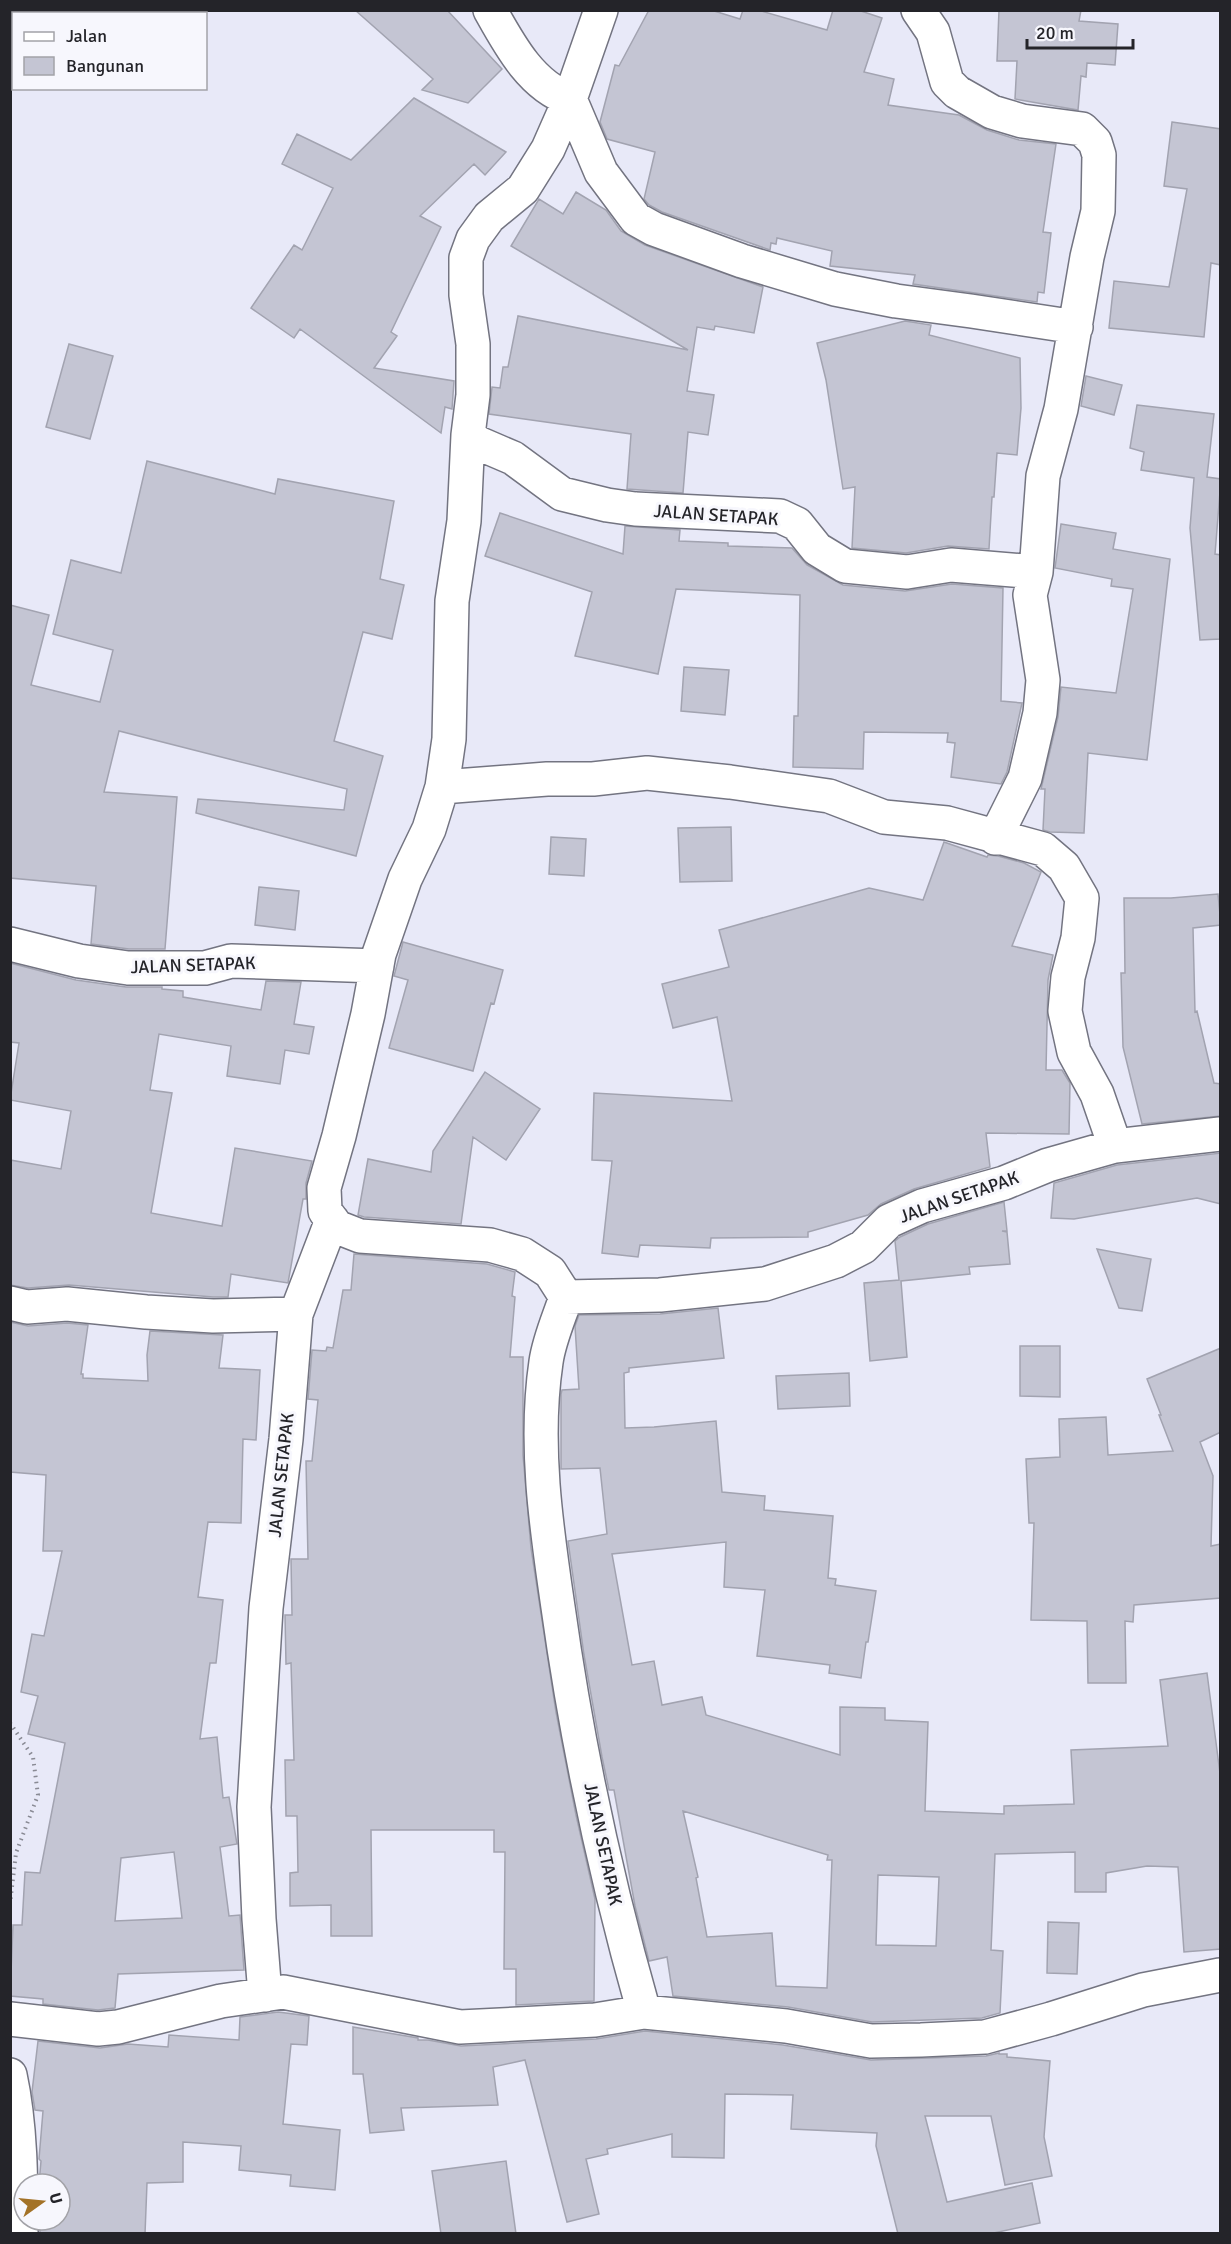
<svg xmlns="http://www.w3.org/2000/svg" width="1231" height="2244" viewBox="0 0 1231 2244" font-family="Signika,sans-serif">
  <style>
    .building { fill: #c4c5d3; stroke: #a2a3b0; stroke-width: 1.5; fill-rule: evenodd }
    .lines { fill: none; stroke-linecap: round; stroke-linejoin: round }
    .street-casing { stroke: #737481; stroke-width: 36 }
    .path { stroke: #898a94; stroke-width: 4; stroke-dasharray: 1.5 4.5; stroke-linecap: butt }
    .street { stroke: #fff; stroke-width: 33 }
    .labels { text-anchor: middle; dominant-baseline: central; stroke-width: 6; stroke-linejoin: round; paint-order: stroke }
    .street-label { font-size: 18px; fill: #242429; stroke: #f7f7fd }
  </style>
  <rect width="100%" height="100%" fill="#e8e9f8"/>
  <path class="building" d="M 355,10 L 447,10 L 502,69 L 468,103 L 422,90 L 433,79 Z
    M 649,10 L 711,10 L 740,19 L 743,10 L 758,10 L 827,30 L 833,10 L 858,10 L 882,18 L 864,72 L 894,79 L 888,105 L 959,115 L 987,130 L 1019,140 L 1056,144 L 1043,232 L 1051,233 L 1044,293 L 1038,292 L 1037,302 L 913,284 L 915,275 L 830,266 L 832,251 L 777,238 L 776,244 L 771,243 L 770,250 L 662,212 L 649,205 L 644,199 L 655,152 L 607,139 L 600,122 L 615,65 L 619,66 Z
    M 999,10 L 1081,10 L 1079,21 L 1118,24 L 1115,65 L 1087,63 L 1086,77 L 1081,76 L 1078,110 L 1015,99 L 1017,61 L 997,61 Z
    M 414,98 L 506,152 L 485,175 L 474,164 L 420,216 L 441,227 L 391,332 L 397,336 L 374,368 L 454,381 L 452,409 L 445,407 L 441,433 L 300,329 L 294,338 L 251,308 L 294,245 L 302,250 L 333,188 L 282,164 L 297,134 L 351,160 Z
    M 1172,122 L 1221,129 L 1221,265 L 1211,263 L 1204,337 L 1109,328 L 1114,281 L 1169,287 L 1187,189 L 1164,186 Z
    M 576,192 L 606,210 L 621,231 L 645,245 L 763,287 L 754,333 L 715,326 L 714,330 L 697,327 L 687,391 L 714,395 L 708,435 L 688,432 L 683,493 L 627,489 L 631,434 L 489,414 L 492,387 L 500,388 L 503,367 L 508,367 L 518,316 L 688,350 L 511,246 L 539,199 L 563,214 Z
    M 905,321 L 931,325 L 929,335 L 1020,358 L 1021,408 L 1017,455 L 997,453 L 994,497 L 992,497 L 989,549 L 948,546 L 906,553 L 852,548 L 855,487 L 843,489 L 826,380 L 817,343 Z
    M 69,344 L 113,356 L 90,439 L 46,427 Z
    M 1086,376 L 1122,385 L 1114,415 L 1081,406 Z
    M 1137,405 L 1214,414 L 1207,477 L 1221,479 L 1215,554 L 1221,555 L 1221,639 L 1200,640 L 1190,528 L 1194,478 L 1141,470 L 1144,452 L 1130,448 Z
    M 147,461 L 275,494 L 278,479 L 394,501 L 380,579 L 404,585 L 392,639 L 363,632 L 334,741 L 383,756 L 356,856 L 196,813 L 198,799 L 344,810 L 347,789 L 119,731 L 104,792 L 177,797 L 165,949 L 129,949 L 91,944 L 96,886 L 10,878 L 10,605 L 49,615 L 31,685 L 100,702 L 113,650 L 53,634 L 71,560 L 121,573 Z
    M 500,513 L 623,554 L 625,526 L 680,530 L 679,541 L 728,543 L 728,546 L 792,548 L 807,565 L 843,585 L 905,591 L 952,584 L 1003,588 L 1001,701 L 1022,703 L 1007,772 L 1001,784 L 951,777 L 955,743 L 947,742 L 948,733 L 864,732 L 863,769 L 793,767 L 794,716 L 798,716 L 800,595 L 676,589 L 658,674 L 575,656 L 592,592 L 485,556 Z
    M 1061,524 L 1116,533 L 1113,549 L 1170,559 L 1147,760 L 1088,753 L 1084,833 L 1050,832 L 1043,830 L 1045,789 L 1041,789 L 1058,717 L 1061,687 L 1116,693 L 1133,589 L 1111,586 L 1112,579 L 1055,568 Z
    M 684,667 L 729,670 L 725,715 L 681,711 Z
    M 731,827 L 732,881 L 680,882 L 678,828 Z
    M 551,837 L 586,839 L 584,876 L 549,874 Z
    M 944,842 L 987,857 L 988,855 L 998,856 L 1024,863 L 1041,872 L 1012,946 L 1053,955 L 1048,980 L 1046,1070 L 1062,1070 L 1070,1083 L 1069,1134 L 986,1133 L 990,1167 L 914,1189 L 881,1204 L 868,1215 L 808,1232 L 808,1237 L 711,1238 L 710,1248 L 640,1245 L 638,1257 L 602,1253 L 612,1161 L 592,1160 L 594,1093 L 732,1101 L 717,1017 L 673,1028 L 662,984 L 729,967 L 719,930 L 869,888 L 923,900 Z
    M 259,887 L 299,891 L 295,930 L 255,925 Z
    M 1218,894 L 1221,925 L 1193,928 L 1195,1012 L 1197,1011 L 1214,1083 L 1221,1084 L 1221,1116 L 1142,1124 L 1123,1047 L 1121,973 L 1125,973 L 1124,898 L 1171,898 Z
    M 403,942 L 503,970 L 494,1004 L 491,1003 L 473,1071 L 389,1048 L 408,980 L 394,976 Z
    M 10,963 L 76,980 L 126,987 L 162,987 L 162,989 L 183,991 L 183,997 L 261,1010 L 266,981 L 301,982 L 294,1024 L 314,1027 L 309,1054 L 285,1050 L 280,1084 L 227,1076 L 231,1046 L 159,1034 L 150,1090 L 172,1093 L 151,1213 L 222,1226 L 235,1148 L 312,1161 L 306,1183 L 306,1199 L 303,1199 L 288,1283 L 231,1274 L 228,1297 L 213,1297 L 69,1285 L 28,1288 L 10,1285 L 10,1160 L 61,1169 L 71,1111 L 10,1100 L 19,1043 L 10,1042 Z
    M 485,1072 L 540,1109 L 506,1160 L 473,1137 L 461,1224 L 364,1217 L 358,1215 L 368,1159 L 431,1172 L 433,1151 Z
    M 1221,1153 L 1221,1204 L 1197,1198 L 1074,1219 L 1051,1218 L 1054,1183 L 1117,1165 Z
    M 1004,1202 L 1007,1231 L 1002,1231 L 1007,1232 L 1010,1264 L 969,1267 L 970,1274 L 901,1281 L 907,1357 L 870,1361 L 864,1283 L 899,1280 L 895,1241 L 900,1237 L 928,1224 Z
    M 1097,1249 L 1151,1259 L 1142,1311 L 1119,1308 Z
    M 354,1254 L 487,1264 L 515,1272 L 512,1296 L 515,1297 L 510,1357 L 523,1357 L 523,1455 L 531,1548 L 556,1712 L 576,1815 L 595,1899 L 594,2001 L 516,2005 L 516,1969 L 504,1969 L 505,1852 L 494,1852 L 494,1830 L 371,1830 L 372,1936 L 331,1936 L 331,1905 L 290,1906 L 290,1873 L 298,1872 L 297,1816 L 286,1816 L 285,1760 L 294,1760 L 291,1663 L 286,1664 L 285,1615 L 292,1615 L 291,1559 L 308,1559 L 306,1461 L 312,1461 L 318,1400 L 308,1399 L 312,1350 L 326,1351 L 327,1347 L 333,1348 L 343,1290 L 351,1290 Z
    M 718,1308 L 724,1358 L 629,1368 L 629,1372 L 624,1373 L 625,1428 L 654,1427 L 716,1421 L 722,1492 L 765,1496 L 764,1510 L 833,1516 L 828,1578 L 836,1579 L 835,1585 L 876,1591 L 868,1642 L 866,1642 L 861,1678 L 829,1673 L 830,1665 L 757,1656 L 765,1590 L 724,1587 L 726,1542 L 612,1554 L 632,1665 L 654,1661 L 662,1705 L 702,1697 L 706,1715 L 840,1755 L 840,1707 L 885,1708 L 885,1720 L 928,1722 L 925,1811 L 1004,1814 L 1004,1806 L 1074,1804 L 1071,1750 L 1168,1746 L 1160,1680 L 1207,1673 L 1221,1781 L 1221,1949 L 1184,1952 L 1178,1867 L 1147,1866 L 1106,1873 L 1106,1892 L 1075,1892 L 1075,1852 L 995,1854 L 991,1950 L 1003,1951 L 1000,2013 L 982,2018 L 872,2022 L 788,2007 L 673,1996 L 667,1957 L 649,1961 L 635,1906 L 614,1790 L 609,1790 L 602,1757 L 584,1655 L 568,1541 L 607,1534 L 600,1468 L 561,1469 L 561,1394 L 562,1390 L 579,1389 L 575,1326 L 579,1315 L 660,1314 ZM 683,1811 L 828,1855 L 827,1860 L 832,1860 L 827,1988 L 776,1986 L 772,1933 L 707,1937 L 696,1878 L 698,1877 ZM 878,1875 L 939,1877 L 936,1946 L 876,1945 Z
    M 10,1322 L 28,1326 L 67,1323 L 88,1325 L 81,1374 L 83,1374 L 83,1378 L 148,1381 L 147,1355 L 150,1331 L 223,1335 L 219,1368 L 260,1370 L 256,1440 L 243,1439 L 241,1523 L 208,1522 L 198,1597 L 223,1600 L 216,1663 L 210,1663 L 200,1739 L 217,1737 L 223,1798 L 229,1797 L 237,1844 L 220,1847 L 229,1916 L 240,1915 L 244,1970 L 118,1974 L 115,2008 L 98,2010 L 43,2004 L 43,1999 L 10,1996 L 13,1925 L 22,1925 L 25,1872 L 40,1873 L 65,1743 L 28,1734 L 38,1696 L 21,1692 L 32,1634 L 44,1636 L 62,1551 L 43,1551 L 46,1475 L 10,1472 ZM 174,1852 L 182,1918 L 115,1921 L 121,1858 Z
    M 1020,1346 L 1060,1346 L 1060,1397 L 1020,1396 Z
    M 1221,1348 L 1221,1432 L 1200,1442 L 1213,1476 L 1211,1546 L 1221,1544 L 1221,1598 L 1134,1605 L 1133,1622 L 1125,1621 L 1126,1683 L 1088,1683 L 1087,1621 L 1031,1620 L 1034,1523 L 1029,1523 L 1026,1459 L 1060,1457 L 1059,1419 L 1106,1417 L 1108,1455 L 1173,1451 L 1159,1415 L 1161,1415 L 1147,1379 Z
    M 849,1373 L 850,1406 L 778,1409 L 776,1376 Z
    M 1048,1922 L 1079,1923 L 1077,1974 L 1047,1973 Z
    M 278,2012 L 309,2016 L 307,2045 L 291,2044 L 283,2124 L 340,2130 L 335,2190 L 290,2186 L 291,2175 L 239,2170 L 241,2146 L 183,2142 L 183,2182 L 147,2183 L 145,2234 L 40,2234 L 40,2220 L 60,2220 L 60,2184 L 39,2184 L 41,2161 L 39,2159 L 43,2111 L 35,2110 L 32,2092 L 38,2041 L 100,2048 L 128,2044 L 168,2047 L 169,2035 L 239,2040 L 240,2017 Z
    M 353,2027 L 418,2038 L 418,2040 L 428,2040 L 461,2046 L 596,2039 L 645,2031 L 783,2045 L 871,2060 L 986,2056 L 999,2053 L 999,2054 L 1007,2054 L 1007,2057 L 1050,2061 L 1044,2137 L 1052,2176 L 1005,2185 L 991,2116 L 925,2116 L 947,2202 L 1032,2183 L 1040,2223 L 989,2234 L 898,2234 L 876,2146 L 877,2133 L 791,2129 L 793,2095 L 725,2094 L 724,2158 L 672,2157 L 672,2134 L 607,2149 L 608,2154 L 586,2159 L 599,2214 L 567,2222 L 525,2060 L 493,2067 L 498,2105 L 401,2108 L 404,2130 L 370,2133 L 363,2074 L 353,2074 Z
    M 506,2161 L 516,2234 L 441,2234 L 432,2171 Z"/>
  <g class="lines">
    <defs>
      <path id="street" d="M 490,10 C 509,44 531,86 570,99 L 601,172 L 636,219 L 654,229 L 742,261 L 835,289 L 896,301 L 971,311 L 1076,327
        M 601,10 L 570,99 L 548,149 L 523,189 L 489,217 L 473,239 L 466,258 L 466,295 L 473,344 L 473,395 L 468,435 L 464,521 L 452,601 L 449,739 L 442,787 L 429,829 L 405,879 L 379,954 L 368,1014 L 339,1136 L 324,1188 L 325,1211 L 337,1227 L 360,1236 L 490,1245 L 522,1254 L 550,1272 L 566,1297 L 660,1295 L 765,1284 L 836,1261 L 863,1247 L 889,1221 L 922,1206 L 1004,1183 L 1048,1165 L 1115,1146 L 1220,1134
        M 918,10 L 933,32 L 947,82 L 957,92 L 992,112 L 1022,121 L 1082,129 L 1095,142 L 1099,155 L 1098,211 L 1087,257 L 1061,409 L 1043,476 L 1036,572 L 1030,595 L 1043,680 L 1040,713 L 1025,778 L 995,838
        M 468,435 L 478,443 L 513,458 L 562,494 L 607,505 L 635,509 L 780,516 L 797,524 L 817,549 L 845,566 L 907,572 L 951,565 L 1036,572
        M 442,787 L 547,779 L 593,779 L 647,773 L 730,782 L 829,796 L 884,817 L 947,823 L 1043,849 L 1064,867 L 1082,898 L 1078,938 L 1068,977 L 1065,1011 L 1074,1052 L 1097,1094 L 1115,1146
        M 10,944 L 79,961 L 128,968 L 205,968 L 231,961 L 377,966
        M 566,1297 C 559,1318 549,1340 546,1362 C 534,1443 546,1526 558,1607 C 577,1744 606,1879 644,2012
        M 10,1303 L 27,1307 L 67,1304 L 146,1312 L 213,1316 L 296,1314
        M 265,1995 L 259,1919 L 254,1807 L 266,1608 L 286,1439 L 296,1314 L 332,1220
        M 10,2019 L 98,2029 L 118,2027 L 221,2001 L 283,1992 L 460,2027 L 595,2020 L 644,2012 L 786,2026 L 871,2041 L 921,2040 L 985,2037 L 1051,2019 L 1143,1990 L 1220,1975
        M 10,2075 C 21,2126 21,2181 21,2234"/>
    </defs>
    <use href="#street" class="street-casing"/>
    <path class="path" d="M 10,1723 L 33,1757 L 38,1795 L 16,1853 L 10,1904"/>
    <use href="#street" class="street"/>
  </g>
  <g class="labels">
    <g class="street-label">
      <text transform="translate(716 515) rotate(4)">JALAN SETAPAK</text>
      <text transform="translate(193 965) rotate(-2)">JALAN SETAPAK</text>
      <text transform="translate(959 1197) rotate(-19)">JALAN SETAPAK</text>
      <text transform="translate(281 1475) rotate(-84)">JALAN SETAPAK</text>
      <text transform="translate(603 1844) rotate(78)">JALAN SETAPAK</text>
    </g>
  </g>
  <rect width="1231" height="2244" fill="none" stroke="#242429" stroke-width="24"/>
  <rect x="12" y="12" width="195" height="78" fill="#f7f7fd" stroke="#a3a3a8" stroke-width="1.5"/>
  <rect x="24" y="32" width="30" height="9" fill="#ffffff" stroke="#a3a3a8" stroke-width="1.5"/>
  <text x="66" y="42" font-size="18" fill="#242429">Jalan</text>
  <rect x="24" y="57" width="30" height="18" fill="#c4c5d3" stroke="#a3a3a8" stroke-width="1.5"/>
  <text x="66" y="72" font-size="18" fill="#242429">Bangunan</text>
  <g transform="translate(42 2202) rotate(75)"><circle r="28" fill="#f7f7fd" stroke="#a3a3a8" stroke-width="1.5"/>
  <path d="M0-4.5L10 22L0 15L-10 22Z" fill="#a37227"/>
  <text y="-9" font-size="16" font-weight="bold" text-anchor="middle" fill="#242429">U</text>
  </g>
  <path d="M1027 39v9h106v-9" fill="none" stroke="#242429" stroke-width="3"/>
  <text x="1036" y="39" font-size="18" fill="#242429" stroke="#f7f7fd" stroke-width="4.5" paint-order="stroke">20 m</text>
</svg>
